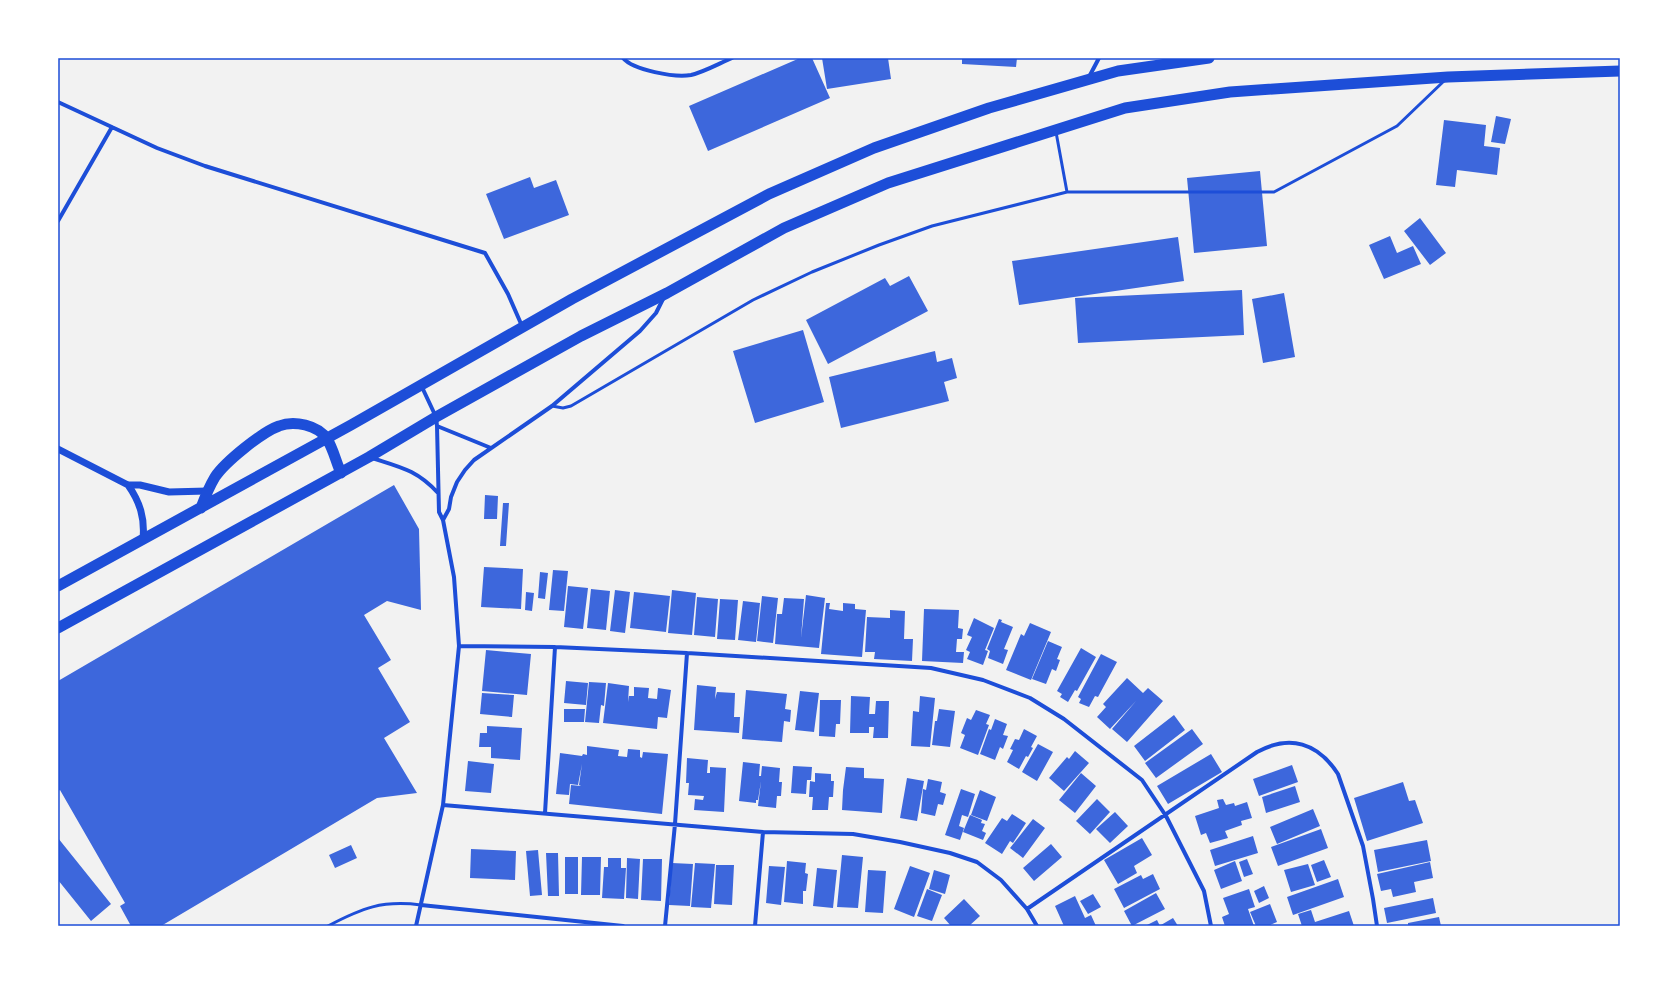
<svg xmlns="http://www.w3.org/2000/svg" width="1678" height="984" viewBox="0 0 1678 984" font-family="Ubuntu,sans-serif">
  <style>
    .building { fill: #3d67dc }
    .lines { fill: none; stroke-linecap: round; stroke-linejoin: round }
    .service { stroke: #1d4ed8; stroke-width: 3 }
    .minor { stroke: #1d4ed8; stroke-width: 4 }
    .tertiary { stroke: #1d4ed8; stroke-width: 7 }
    .trunk { stroke: #1d4ed8; stroke-width: 11 }
    .neatline { fill: none; stroke: #1d4ed8; stroke-width: 1.5 }
  </style>
  <rect width="100%" height="100%" fill="#f2f2f2"/>
  <path class="building" d="M 800,58 L 812,58 L 830,98 L 708,151 L 689,106 Z
    M 822,58 L 888,58 L 891,79 L 827,89 Z
    M 962,58 L 1017,58 L 1016,67 L 962,64 Z
    M 1496,116 L 1511,119 L 1505,144 L 1491,142 Z
    M 1444,120 L 1486,125 L 1484,146 L 1500,148 L 1497,175 L 1457,170 L 1455,187 L 1436,185 Z
    M 1260,171 L 1267,246 L 1194,253 L 1187,178 Z
    M 530,177 L 534,188 L 556,180 L 569,215 L 504,239 L 486,194 Z
    M 1420,218 L 1446,253 L 1430,265 L 1404,231 Z
    M 1390,236 L 1397,253 L 1413,246 L 1421,264 L 1384,279 L 1369,245 Z
    M 1178,237 L 1184,281 L 1019,305 L 1012,261 Z
    M 909,276 L 928,311 L 828,364 L 806,320 L 885,278 L 890,286 Z
    M 1242,290 L 1244,335 L 1078,343 L 1075,298 Z
    M 1284,293 L 1295,357 L 1263,363 L 1252,299 Z
    M 803,330 L 824,402 L 755,423 L 733,351 Z
    M 935,351 L 937,362 L 952,358 L 957,378 L 944,382 L 949,401 L 841,428 L 829,377 Z
    M 394,485 L 419,529 L 421,610 L 387,601 L 364,615 L 391,660 L 378,668 L 410,722 L 384,738 L 417,793 L 377,798 L 161,926 L 131,926 L 120,906 L 125,903 L 60,790 L 58,791 L 58,681 Z
    M 485,495 L 498,496 L 497,519 L 484,519 Z
    M 503,503 L 509,503 L 506,546 L 500,546 Z
    M 484,567 L 523,569 L 521,609 L 481,607 Z
    M 553,570 L 568,571 L 564,611 L 549,610 Z
    M 540,572 L 548,573 L 545,599 L 538,598 Z
    M 568,586 L 588,588 L 583,629 L 564,627 Z
    M 591,589 L 610,591 L 606,630 L 587,628 Z
    M 615,590 L 630,592 L 625,633 L 610,631 Z
    M 672,590 L 696,593 L 692,635 L 668,633 Z
    M 526,592 L 534,593 L 532,611 L 525,610 Z
    M 634,592 L 670,596 L 666,632 L 630,628 Z
    M 806,595 L 825,598 L 819,648 L 775,644 L 777,614 L 782,614 L 784,598 L 804,599 L 801,638 Z
    M 762,596 L 778,598 L 773,643 L 757,641 Z
    M 697,597 L 718,599 L 715,637 L 694,635 Z
    M 720,599 L 738,600 L 735,640 L 717,639 Z
    M 743,601 L 760,603 L 756,642 L 738,640 Z
    M 826,603 L 830,603 L 829,609 L 843,611 L 843,603 L 855,604 L 855,609 L 866,610 L 862,657 L 821,654 Z
    M 924,609 L 959,610 L 958,628 L 963,629 L 962,639 L 957,639 L 956,652 L 964,652 L 963,663 L 922,661 Z
    M 890,610 L 905,611 L 904,639 L 913,639 L 912,661 L 874,659 L 875,652 L 865,652 L 867,617 L 890,618 Z
    M 974,618 L 994,628 L 985,650 L 988,651 L 983,665 L 967,659 L 970,652 L 966,650 L 972,637 L 967,635 Z
    M 999,619 L 1002,620 L 1001,622 L 1013,627 L 1004,649 L 1008,650 L 1003,664 L 988,658 L 990,651 L 987,649 Z
    M 1030,623 L 1051,632 L 1031,680 L 1006,670 L 1021,634 L 1024,636 Z
    M 1048,641 L 1062,647 L 1057,659 L 1060,660 L 1056,671 L 1052,669 L 1046,684 L 1032,679 Z
    M 1081,648 L 1096,657 L 1077,691 L 1075,690 L 1068,702 L 1060,697 L 1062,694 L 1057,691 Z
    M 486,650 L 531,654 L 527,695 L 482,691 Z
    M 1101,654 L 1117,662 L 1098,697 L 1095,696 L 1089,707 L 1079,703 L 1081,699 L 1078,697 Z
    M 1127,678 L 1143,693 L 1148,688 L 1163,701 L 1127,742 L 1112,729 L 1136,701 L 1110,729 L 1097,717 L 1106,707 L 1103,704 Z
    M 566,681 L 588,683 L 586,705 L 564,703 Z
    M 589,682 L 606,683 L 604,706 L 601,705 L 599,723 L 585,722 Z
    M 608,683 L 629,686 L 628,702 L 629,696 L 634,696 L 634,687 L 649,688 L 648,698 L 657,699 L 658,688 L 671,690 L 667,718 L 658,717 L 657,729 L 603,723 Z
    M 697,685 L 716,687 L 715,699 L 717,692 L 735,693 L 734,717 L 740,717 L 739,733 L 694,730 Z
    M 746,690 L 787,694 L 785,709 L 791,710 L 790,722 L 784,721 L 782,742 L 742,739 Z
    M 800,691 L 819,693 L 814,732 L 795,730 Z
    M 482,693 L 514,695 L 512,717 L 480,714 Z
    M 851,696 L 870,697 L 869,714 L 875,714 L 876,701 L 889,701 L 888,738 L 873,738 L 874,727 L 869,727 L 869,733 L 850,733 Z
    M 920,696 L 935,698 L 930,747 L 911,746 L 913,711 L 919,712 Z
    M 820,700 L 841,700 L 840,724 L 836,724 L 835,737 L 819,736 Z
    M 564,709 L 585,709 L 584,722 L 564,722 Z
    M 939,709 L 955,711 L 950,747 L 932,745 L 935,721 L 937,721 Z
    M 976,710 L 990,715 L 986,724 L 989,725 L 978,755 L 960,748 L 965,735 L 961,733 L 967,718 L 971,720 Z
    M 1174,715 L 1185,730 L 1145,761 L 1134,746 Z
    M 995,719 L 1007,724 L 1003,735 L 1008,736 L 1003,749 L 1000,747 L 995,760 L 980,754 L 989,729 L 991,730 Z
    M 487,726 L 522,728 L 520,760 L 491,758 L 491,747 L 479,747 L 480,733 L 487,733 Z
    M 1024,729 L 1037,736 L 1031,747 L 1033,748 L 1028,757 L 1026,756 L 1019,769 L 1007,762 L 1013,750 L 1010,749 L 1015,739 L 1019,740 Z
    M 1192,729 L 1203,744 L 1156,778 L 1145,763 Z
    M 1038,744 L 1053,752 L 1037,781 L 1022,772 Z
    M 587,746 L 619,750 L 618,756 L 627,757 L 628,749 L 640,750 L 640,757 L 642,758 L 643,752 L 668,754 L 662,814 L 569,804 L 571,785 L 581,786 L 579,785 L 582,764 L 578,785 L 570,784 L 569,795 L 556,794 L 560,753 L 582,756 L 583,754 L 587,755 Z
    M 1075,751 L 1089,763 L 1064,791 L 1049,778 L 1067,757 L 1069,759 Z
    M 1211,754 L 1222,772 L 1168,804 L 1157,786 Z
    M 687,758 L 708,760 L 707,773 L 710,773 L 710,767 L 726,768 L 724,812 L 694,810 L 695,799 L 703,800 L 704,796 L 688,795 L 689,783 L 686,783 Z
    M 468,761 L 494,764 L 491,793 L 465,791 Z
    M 743,762 L 760,764 L 759,776 L 761,776 L 762,766 L 780,768 L 779,782 L 782,782 L 781,796 L 777,796 L 776,808 L 758,806 L 761,781 L 758,800 L 756,800 L 756,803 L 739,801 Z
    M 1292,765 L 1298,782 L 1259,796 L 1253,779 Z
    M 793,766 L 812,767 L 811,780 L 807,780 L 806,794 L 791,793 Z
    M 846,767 L 864,768 L 864,778 L 884,779 L 882,813 L 842,810 L 843,790 Z
    M 815,773 L 831,774 L 831,781 L 834,781 L 833,797 L 829,797 L 828,810 L 812,810 L 813,797 L 809,797 L 810,781 L 815,782 Z
    M 1081,773 L 1096,786 L 1075,813 L 1059,800 Z
    M 907,778 L 924,781 L 917,821 L 900,818 Z
    M 928,779 L 942,782 L 940,792 L 946,794 L 943,805 L 938,804 L 935,816 L 921,813 L 923,789 L 926,790 Z
    M 1403,782 L 1409,801 L 1415,800 L 1423,823 L 1367,841 L 1354,798 Z
    M 1295,786 L 1300,802 L 1266,813 L 1262,797 Z
    M 961,789 L 975,794 L 968,817 L 962,815 L 959,826 L 964,828 L 960,840 L 945,835 Z
    M 980,790 L 996,797 L 987,821 L 971,815 Z
    M 1097,799 L 1110,812 L 1090,834 L 1076,821 Z
    M 1223,799 L 1226,805 L 1234,803 L 1235,806 L 1247,802 L 1252,818 L 1241,821 L 1242,825 L 1225,831 L 1228,838 L 1210,843 L 1206,833 L 1201,835 L 1195,816 L 1219,808 L 1217,800 Z
    M 1313,809 L 1320,826 L 1277,844 L 1270,827 Z
    M 1115,812 L 1128,826 L 1110,843 L 1096,829 Z
    M 1012,814 L 1026,823 L 1013,843 L 1010,841 L 1002,854 L 985,843 L 1002,818 L 1007,821 Z
    M 970,815 L 982,820 L 981,823 L 985,824 L 982,831 L 986,833 L 983,840 L 963,832 Z
    M 1033,819 L 1045,828 L 1023,858 L 1010,848 Z
    M 1321,829 L 1328,848 L 1278,866 L 1271,847 Z
    M 1253,836 L 1258,853 L 1215,866 L 1210,850 Z
    M 58,838 L 111,904 L 91,921 L 58,880 Z
    M 1142,838 L 1152,855 L 1134,866 L 1137,873 L 1118,884 L 1104,860 Z
    M 1427,840 L 1431,861 L 1378,872 L 1374,850 Z
    M 1051,844 L 1062,857 L 1034,881 L 1023,868 Z
    M 351,845 L 357,858 L 335,868 L 329,855 Z
    M 471,849 L 516,851 L 515,880 L 470,878 Z
    M 538,850 L 542,895 L 530,896 L 526,851 Z
    M 546,853 L 558,853 L 559,896 L 548,896 Z
    M 842,855 L 863,857 L 858,908 L 837,907 Z
    M 565,857 L 578,857 L 578,894 L 565,894 Z
    M 582,857 L 601,857 L 600,895 L 581,895 Z
    M 608,858 L 621,858 L 621,868 L 626,868 L 624,899 L 602,898 L 604,867 L 608,867 Z
    M 627,858 L 640,859 L 638,899 L 626,898 Z
    M 643,859 L 662,859 L 661,901 L 641,900 Z
    M 1247,859 L 1253,874 L 1244,877 L 1239,862 Z
    M 1324,860 L 1331,877 L 1317,882 L 1311,865 Z
    M 787,861 L 806,863 L 805,873 L 808,874 L 806,891 L 803,891 L 803,904 L 784,902 Z
    M 1235,861 L 1242,881 L 1221,889 L 1214,870 Z
    M 1430,862 L 1433,878 L 1414,882 L 1416,892 L 1393,897 L 1391,889 L 1381,891 L 1377,874 Z
    M 672,863 L 693,864 L 690,906 L 669,905 Z
    M 695,863 L 715,864 L 711,908 L 691,907 Z
    M 1308,864 L 1315,885 L 1291,892 L 1284,870 Z
    M 716,865 L 734,865 L 732,905 L 714,904 Z
    M 769,866 L 785,867 L 781,905 L 766,903 Z
    M 910,866 L 930,873 L 914,917 L 894,909 Z
    M 817,868 L 837,870 L 833,908 L 813,906 Z
    M 868,870 L 886,871 L 883,913 L 865,912 Z
    M 934,870 L 950,875 L 945,894 L 929,889 Z
    M 1153,874 L 1160,889 L 1124,908 L 1114,889 L 1141,875 L 1143,879 Z
    M 1338,879 L 1344,897 L 1293,915 L 1287,897 Z
    M 1264,886 L 1269,898 L 1259,903 L 1254,891 Z
    M 927,889 L 942,895 L 932,921 L 917,916 Z
    M 1249,889 L 1255,907 L 1248,909 L 1254,926 L 1225,926 L 1222,917 L 1229,914 L 1223,898 Z
    M 1156,893 L 1165,909 L 1132,926 L 1124,911 Z
    M 1093,894 L 1101,907 L 1088,914 L 1080,901 Z
    M 1075,896 L 1085,918 L 1091,915 L 1096,926 L 1064,926 L 1055,906 Z
    M 1433,898 L 1436,913 L 1387,923 L 1384,908 Z
    M 964,899 L 980,916 L 969,926 L 951,926 L 944,918 Z
    M 1270,904 L 1277,922 L 1268,926 L 1256,926 L 1250,912 Z
    M 1311,910 L 1315,922 L 1349,911 L 1354,926 L 1302,926 L 1298,914 Z
    M 1439,917 L 1441,926 L 1408,926 L 1408,923 Z
    M 1173,918 L 1178,926 L 1162,926 L 1161,925 Z
    M 1157,920 L 1160,926 L 1145,926 Z"/>
  <g class="lines">
    <path class="service" d="M 1056,132 L 1067,192
      M 552,406 L 563,408 L 571,406 L 753,300 L 812,272 L 879,245 L 932,226 L 1067,192 L 1274,192 L 1397,126 L 1444,81
      M 328,926 C 362,908 382,900 421,905"/>
    <path class="minor" d="M 623,58 C 633,70 675,78 691,75 C 704,72 720,63 732,58
      M 1089,77 L 1099,58
      M 58,102 L 157,148 L 205,166 L 485,253 L 508,294 L 522,326
      M 58,221 L 112,127
      M 437,426 L 491,448
      M 372,458 C 400,467 417,470 438,493
      M 443,520 L 449,509 L 451,497 L 457,482 L 465,470 L 474,460 L 552,406 L 640,331 L 656,313 L 664,297
      M 459,646 L 555,647 L 687,653 L 931,668 L 983,680 L 1030,698 L 1064,719 L 1142,780 L 1166,816 L 1204,891 L 1211,926
      M 443,805 L 763,832 L 853,834 L 900,842 L 950,853 L 977,862 L 1001,880 L 1027,909 L 1037,926
      M 545,813 L 555,647
      M 421,905 L 623,926
      M 1027,909 L 1257,752 C 1290,734 1318,743 1338,774 L 1363,846 L 1373,899 L 1377,926
      M 416,926 L 443,805 L 459,646 L 454,577 L 443,520 L 439,512 L 437,426 L 436,417 L 421,385
      M 665,926 L 675,824 L 687,653
      M 755,926 L 763,832"/>
    <path class="tertiary" d="M 58,449 L 128,485 L 140,485 L 169,492 L 207,491
      M 128,485 C 140,502 145,518 143,539"/>
    <path class="trunk" d="M 201,508 C 205,497 209,487 215,477 C 225,462 262,432 279,426 C 294,420 318,425 327,439 C 333,448 336,462 341,473
      M 58,586 L 351,425 L 572,299 L 769,194 L 874,148 L 989,108 L 1118,71 L 1209,58
      M 58,628 L 369,457 L 436,417 L 581,336 L 667,293 L 784,228 L 888,183 L 1125,108 L 1230,92 L 1448,77 L 1620,71"/>
  </g>
  <rect width="1678" height="984" fill="none" stroke="#ffffff" stroke-width="118"/>
  <rect x="59" y="59" width="1560" height="866" class="neatline"/>
</svg>
